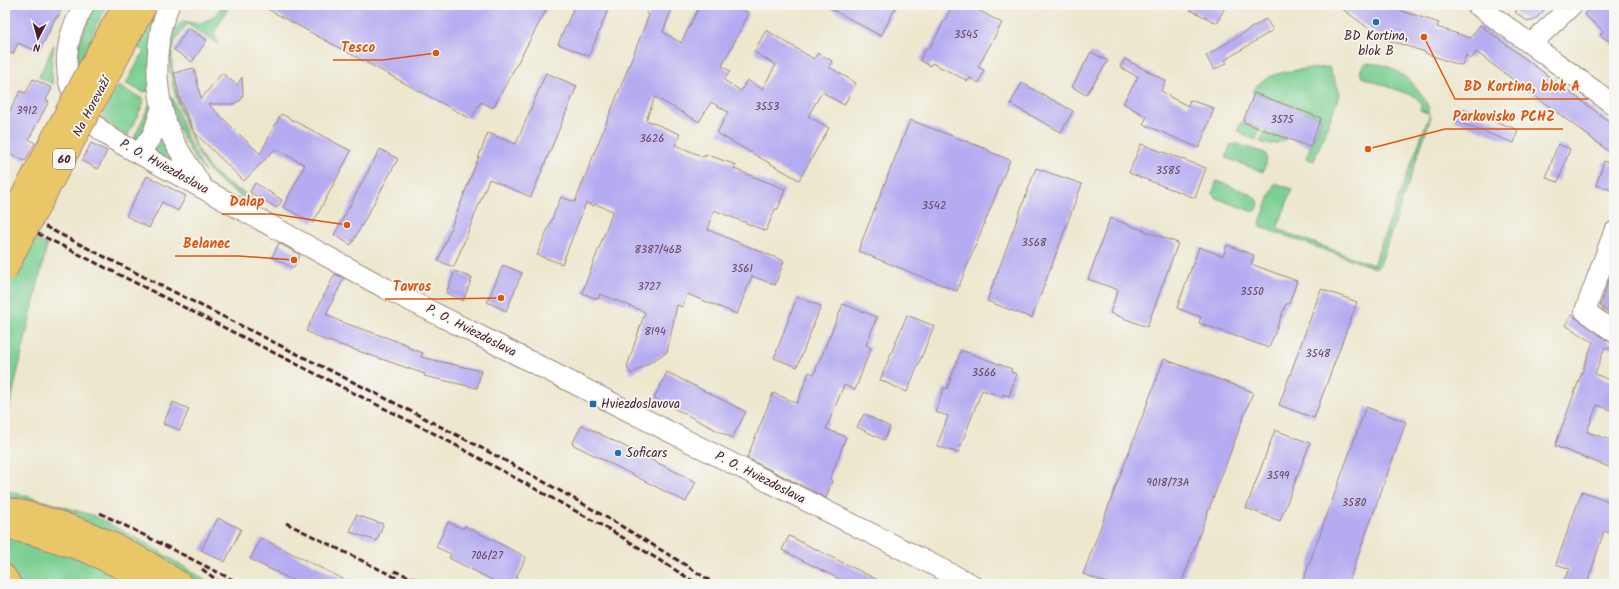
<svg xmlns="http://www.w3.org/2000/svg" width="1619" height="589" viewBox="0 0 1619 589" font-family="Kalam,sans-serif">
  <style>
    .green { fill: #7ccf92; stroke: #63775e }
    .building { fill: #b5abf1 }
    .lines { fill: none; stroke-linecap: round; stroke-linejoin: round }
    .minor-casing { stroke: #9c837c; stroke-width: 22 }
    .major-casing { stroke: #9c837c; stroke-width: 24 }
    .minor { stroke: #fff; stroke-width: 20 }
    .major { stroke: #e9c769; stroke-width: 22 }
    .rail { stroke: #4a1f2b; stroke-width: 3; stroke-dasharray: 6 3; stroke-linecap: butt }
    .major-bridge-casing { stroke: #9c837c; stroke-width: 24; stroke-linecap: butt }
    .major-bridge { stroke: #e9c769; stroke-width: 22 }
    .poi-dot { fill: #1f6fb2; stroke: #f6f6f2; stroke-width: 1.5 }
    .labels { text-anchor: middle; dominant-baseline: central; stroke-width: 3.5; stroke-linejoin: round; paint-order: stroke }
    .number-label { font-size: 11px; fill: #65425c }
    .shield { fill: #f6f6f2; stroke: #7e6067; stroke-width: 1 }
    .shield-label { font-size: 12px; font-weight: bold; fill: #4a1f2b }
    .poi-label { font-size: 13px; fill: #4a1f2b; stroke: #f6f6f2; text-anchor: start }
    .street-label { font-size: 13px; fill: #4a1f2b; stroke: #f6f6f2 }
    .leader { fill: none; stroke: #e0560e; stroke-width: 1.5 }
    .callout-dot { fill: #e0560e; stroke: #f6f6f2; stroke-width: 1.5 }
    .callout-label { font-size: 14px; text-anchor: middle; font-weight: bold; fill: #e0560e; stroke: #f6f6f2; stroke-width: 3.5; stroke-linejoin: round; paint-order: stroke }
  </style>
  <rect width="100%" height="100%" fill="#f6f6f2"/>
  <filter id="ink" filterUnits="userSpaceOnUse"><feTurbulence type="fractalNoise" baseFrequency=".025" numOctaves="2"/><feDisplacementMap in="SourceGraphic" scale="8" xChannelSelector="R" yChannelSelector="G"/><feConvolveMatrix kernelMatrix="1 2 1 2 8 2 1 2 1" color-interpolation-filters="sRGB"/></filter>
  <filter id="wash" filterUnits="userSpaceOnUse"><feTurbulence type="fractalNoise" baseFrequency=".012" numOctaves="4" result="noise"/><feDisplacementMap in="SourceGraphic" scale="16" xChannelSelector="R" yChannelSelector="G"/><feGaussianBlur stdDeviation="0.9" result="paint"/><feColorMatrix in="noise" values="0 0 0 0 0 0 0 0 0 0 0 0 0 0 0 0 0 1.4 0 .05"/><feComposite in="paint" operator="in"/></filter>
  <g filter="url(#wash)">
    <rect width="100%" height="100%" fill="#ede7ce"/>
    <path class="green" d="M 94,5 L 107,5 L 92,33 L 94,35 L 77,67 L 79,43 Z
      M 157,5 L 161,5 L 152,90 L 143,92 L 126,84 L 144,51 L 135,46 Z
      M 222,5 L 228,8 L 214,33 L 218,44 L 187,24 C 180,33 173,42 172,53 C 169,81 192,150 211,170 C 225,184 242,192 260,201 L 256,204 C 239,196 219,183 207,168 C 189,142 147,42 184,21 C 201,26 214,20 222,5 Z
      M 54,44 L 51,68 L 53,84 L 39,77 Z
      M 1368,63 C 1374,64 1381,64 1387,66 C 1407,75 1431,97 1430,120 L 1380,265 L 1375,268 L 1266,229 L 1261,226 L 1260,222 L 1275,183 L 1292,189 L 1277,229 L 1373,265 L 1430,114 L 1420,110 L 1421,104 L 1416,97 L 1362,77 C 1359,71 1361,65 1368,63 Z
      M 1329,67 L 1340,93 L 1314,161 L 1306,158 L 1321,118 L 1252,92 C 1266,68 1305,70 1329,67 Z
      M 118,86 L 143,99 L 143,104 L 127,137 L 101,118 Z
      M 170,97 L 173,99 L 187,138 L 205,172 L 194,158 L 173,118 Z
      M 151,101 L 155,106 L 139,142 L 133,141 Z
      M 1241,122 L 1260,128 L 1256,140 L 1243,135 L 1238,130 Z
      M 1265,130 L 1287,138 C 1277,144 1271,146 1260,142 Z
      M 162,137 L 181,165 L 152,152 Z
      M 1237,144 L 1265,153 C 1269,159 1265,166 1263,172 L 1226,158 L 1230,145 Z
      M 1217,181 L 1251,194 L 1259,202 L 1257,210 L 1251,211 L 1216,198 L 1212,194 Z
      M 5,224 L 47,245 L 5,426 Z
      M 5,490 L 92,515 L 139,539 L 199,576 L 209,584 L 5,584 Z"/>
    <g id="blocks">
      <path class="building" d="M 8,5 L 63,5 L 58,17 L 56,17 L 39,52 L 18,43 L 13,54 L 5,50 L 5,11 Z
        M 260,5 L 549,5 L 493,108 L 481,102 L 471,119 Z
        M 575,5 L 610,5 L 589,56 L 558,44 Z
        M 649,5 L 673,5 L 663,32 L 681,43 L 700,5 L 733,5 L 749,13 L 722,66 L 730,71 L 724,80 L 741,91 L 747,80 L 762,89 L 776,65 L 754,52 L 766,30 L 814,59 L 818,53 L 832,61 L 829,67 L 856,83 L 844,105 L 822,92 L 808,116 L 829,128 L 799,180 L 717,133 L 728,112 L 711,102 L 699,122 L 655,97 L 646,120 L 680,134 L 675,145 L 704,157 L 705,154 L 736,165 L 734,169 L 785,189 L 778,209 L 775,209 L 766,231 L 714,210 L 708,230 L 784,261 L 775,285 L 752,276 L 737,314 L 687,294 L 683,307 L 677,305 L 667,352 L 631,374 L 627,367 L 645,312 L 600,294 L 598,299 L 582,293 L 613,211 L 595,204 L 594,206 L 586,203 L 562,264 L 537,255 L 561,197 L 575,202 L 649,15 L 646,13 Z
        M 824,5 L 897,5 L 881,36 Z
        M 953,5 L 969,5 L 1002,23 L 978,67 L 984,70 L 979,83 L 970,78 L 968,81 L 932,63 L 930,66 L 920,60 L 926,48 L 929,49 Z
        M 1180,5 L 1226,5 L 1217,23 Z
        M 1337,5 L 1393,5 L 1402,11 L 1439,23 L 1437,27 L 1470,38 L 1480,25 L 1614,125 L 1614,155 L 1476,52 L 1471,59 L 1466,55 L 1462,65 L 1455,64 L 1425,53 L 1425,52 L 1382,38 Z
        M 1522,5 L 1549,5 L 1533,21 L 1527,21 L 1515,12 Z
        M 1594,5 L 1614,5 L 1614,45 L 1600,35 L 1603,31 L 1584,14 Z
        M 1266,19 L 1273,30 L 1225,60 L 1227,63 L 1214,70 L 1206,56 Z
        M 188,28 L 207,40 L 192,62 L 174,50 Z
        M 1091,52 L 1108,61 L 1086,95 L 1072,87 Z
        M 1125,59 L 1166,81 L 1161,91 L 1169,95 L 1168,96 L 1188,106 L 1190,100 L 1214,108 L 1199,148 L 1143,124 L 1147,117 L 1123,103 L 1138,77 L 1120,67 Z
        M 194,68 L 201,99 L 222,73 L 237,85 L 242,77 L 243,95 L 241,100 L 233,104 L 208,104 L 260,154 L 281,114 L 351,151 L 313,223 L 283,207 L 305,165 L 275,149 L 244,181 L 193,131 L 181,102 L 174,73 Z
        M 546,73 L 577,86 L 531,197 L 489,179 L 454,267 L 438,261 L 488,133 L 516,144 Z
        M 33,79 L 52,88 L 46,100 L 49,101 L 29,139 L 35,143 L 25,161 L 5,151 L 5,121 L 20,91 L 26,93 Z
        M 1022,83 L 1073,111 L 1061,132 L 1010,104 Z
        M 1254,93 L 1321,118 L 1310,147 L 1243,122 Z
        M 1458,107 L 1518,130 L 1514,143 L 1453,120 Z
        M 910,120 L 989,150 L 988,151 L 1010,160 L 957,291 L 858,251 Z
        M 91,143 L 107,151 L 98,169 L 82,161 Z
        M 1141,144 L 1206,168 L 1195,198 L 1129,173 Z
        M 1558,144 L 1570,149 L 1558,182 L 1546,178 Z
        M 380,149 L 398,159 L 351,245 L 334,235 Z
        M 1604,161 L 1614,165 L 1614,191 L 1596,185 Z
        M 1036,168 L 1082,184 L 1032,318 L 987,301 Z
        M 147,176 L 186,196 L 178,211 L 162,202 L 149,228 L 126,216 Z
        M 255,183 L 282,200 L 277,208 L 250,192 Z
        M 1110,218 L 1178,243 L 1147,327 L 1110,313 L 1118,290 L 1088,279 Z
        M 279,243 L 300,255 L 293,268 L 272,257 Z
        M 1227,245 L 1254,255 L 1251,264 L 1297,281 L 1289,304 L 1286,304 L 1269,348 L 1199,323 L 1201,317 L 1177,308 L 1199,247 L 1223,256 Z
        M 503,265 L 522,273 L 506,311 L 487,302 Z
        M 455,271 L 472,278 L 463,301 L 446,293 Z
        M 1612,271 L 1614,271 L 1614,316 L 1600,306 Z
        M 335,274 L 344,278 L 326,314 L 339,321 L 408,345 L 407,347 L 423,353 L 421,357 L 481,371 L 477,388 L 424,376 L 425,374 L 329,341 L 328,342 L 306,331 Z
        M 1321,289 L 1357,302 L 1314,418 L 1279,405 Z
        M 797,297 L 821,306 L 797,367 L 774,358 Z
        M 843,304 L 877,317 L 866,345 L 871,348 L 855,390 L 844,385 L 826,429 L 846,437 L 830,479 L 832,481 L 826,498 L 747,458 L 773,393 L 797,403 L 809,372 L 814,374 Z
        M 907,315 L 934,326 L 907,392 L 880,380 Z
        M 1572,315 L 1614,345 L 1614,350 L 1605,347 L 1595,374 L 1614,382 L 1614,411 L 1597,405 L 1587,432 L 1614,441 L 1614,469 L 1555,446 L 1593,342 L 1565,325 Z
        M 961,350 L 1012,369 L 1011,372 L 1017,374 L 1009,396 L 1003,394 L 1002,397 L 982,390 L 958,453 L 937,446 L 948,416 L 935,412 L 944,388 L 947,389 Z
        M 1164,359 L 1253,392 L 1181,584 L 1109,584 L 1083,574 Z
        M 667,372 L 746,412 L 732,438 L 654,398 Z
        M 173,402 L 189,409 L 180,430 L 163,424 Z
        M 1366,407 L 1406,422 L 1348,584 L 1302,584 Z
        M 864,414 L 890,427 L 884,440 L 857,427 Z
        M 582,425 L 696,482 L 686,502 L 572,444 Z
        M 1275,430 L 1310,443 L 1280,521 L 1246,508 Z
        M 1582,491 L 1614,503 L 1614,535 L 1604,531 L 1587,584 L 1561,584 L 1570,569 L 1556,564 Z
        M 356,515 L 383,524 L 377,541 L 350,532 Z
        M 218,518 L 241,529 L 225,562 L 201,550 Z
        M 448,522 L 463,529 L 465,526 L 526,557 L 513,584 L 500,584 L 449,558 L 451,554 L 436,547 Z
        M 789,536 L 886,584 L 849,584 L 782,550 Z
        M 261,538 L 353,584 L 300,584 L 250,559 Z"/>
    </g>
  </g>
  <g filter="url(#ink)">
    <use href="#blocks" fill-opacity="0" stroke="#9c837c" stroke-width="1"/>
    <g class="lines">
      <defs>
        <path id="minor" d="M 84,5 C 80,14 74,24 71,34 C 58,81 75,114 114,140 L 385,288 L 971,584
          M 169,5 C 166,13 163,21 161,28 C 154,67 157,108 175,143 C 183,158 194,173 203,188
          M 1477,5 L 1614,105
          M 1531,44 L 1572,5
          M 139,154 L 153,134 L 162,107
          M 1614,232 L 1585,311 L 1614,332"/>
        <path id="major" d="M 106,37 L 124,5
          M 124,46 L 146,5
          M 5,508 C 69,521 128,546 181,584
          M 5,528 L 34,534 L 86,551 L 155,584
          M 5,576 L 10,584"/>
      </defs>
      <use href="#minor" class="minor-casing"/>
      <use href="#major" class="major-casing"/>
      <use href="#minor" class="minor"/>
      <use href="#major" class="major"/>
      <path class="rail" d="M 5,206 C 108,259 212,311 315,363 C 452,431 587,501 715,584
        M 5,217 L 437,435 L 612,531 L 698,584
        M 100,513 L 241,584
        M 286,523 L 409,584
        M 202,569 L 222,584
        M 394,571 L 429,584
        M 536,582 L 540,584"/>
      <defs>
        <path id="major-bridge" d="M 5,228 L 106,37
          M 5,272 L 18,246 L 124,46"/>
      </defs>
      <use href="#major-bridge" class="major-bridge-casing"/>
      <use href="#major-bridge" class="major-bridge"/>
    </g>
  </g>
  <g class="poi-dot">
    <circle cx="1376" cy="22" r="4"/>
    <rect x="589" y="400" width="8" height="8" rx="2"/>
    <circle cx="618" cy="453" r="4"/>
  </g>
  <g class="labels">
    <g class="number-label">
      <text x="966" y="35">3545</text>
      <text x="767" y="107">3553</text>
      <text x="27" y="111">3912</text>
      <text x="1282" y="120">3575</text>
      <text x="652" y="139">3626</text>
      <text x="1168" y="171">3585</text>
      <text x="934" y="206">3542</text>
      <text x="1034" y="243">3568</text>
      <text x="658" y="250">8387/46B</text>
      <text x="742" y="269">3561</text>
      <text x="649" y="287">3727</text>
      <text x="1252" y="292">3550</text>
      <text x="655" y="332">8194</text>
      <text x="1318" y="354">3548</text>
      <text x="984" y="373">3566</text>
      <text x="1278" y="476">3599</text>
      <text x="1168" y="483">9018/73A</text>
      <text x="1354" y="503">3580</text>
      <text x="487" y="556">706/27</text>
    </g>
    <rect class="shield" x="53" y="149" width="22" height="20" rx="3"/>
    <g class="shield-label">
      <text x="64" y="159">60</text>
    </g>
    <g class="poi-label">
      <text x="1376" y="36" text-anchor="middle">BD Kortina,<tspan x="1376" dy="15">blok B</tspan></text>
      <text x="601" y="404">Hviezdoslavova</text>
      <text x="626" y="453">Soficars</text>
    </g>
    <g class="street-label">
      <text transform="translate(92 107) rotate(-62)">Na Horevaží</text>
      <text transform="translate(164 167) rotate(29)">P. O. Hviezdoslava</text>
      <text transform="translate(471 331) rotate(27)">P. O. Hviezdoslava</text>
      <text transform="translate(760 478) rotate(27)">P. O. Hviezdoslava</text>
    </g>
  </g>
  <path class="leader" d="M436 53L383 60H333M1424 37L1455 99H1588M1368 149L1445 129H1563M347 225L273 214H222M294 260L239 256H175M501 298L439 299H385"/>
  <g class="callout-dot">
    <circle cx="436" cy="53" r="4"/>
    <circle cx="1424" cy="37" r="4"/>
    <circle cx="1368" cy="149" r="4"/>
    <circle cx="347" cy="225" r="4"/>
    <circle cx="294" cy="260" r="4"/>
    <circle cx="501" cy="298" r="4"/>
  </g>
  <g class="callout-label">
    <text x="358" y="52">Tesco</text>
    <text x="1522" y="91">BD Kortina, blok A</text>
    <text x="1504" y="121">Parkovisko PCHZ</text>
    <text x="247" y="206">Dalap</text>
    <text x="207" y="248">Belanec</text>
    <text x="412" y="291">Tavros</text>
  </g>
  <rect width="1619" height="589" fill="none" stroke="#f6f6f2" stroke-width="20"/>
  <g transform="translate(38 38) rotate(186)" stroke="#f6f6f2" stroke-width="3" paint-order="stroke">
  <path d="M0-3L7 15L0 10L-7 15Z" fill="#4a1f2b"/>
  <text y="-6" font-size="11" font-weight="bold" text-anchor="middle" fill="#4a1f2b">N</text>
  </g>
</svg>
